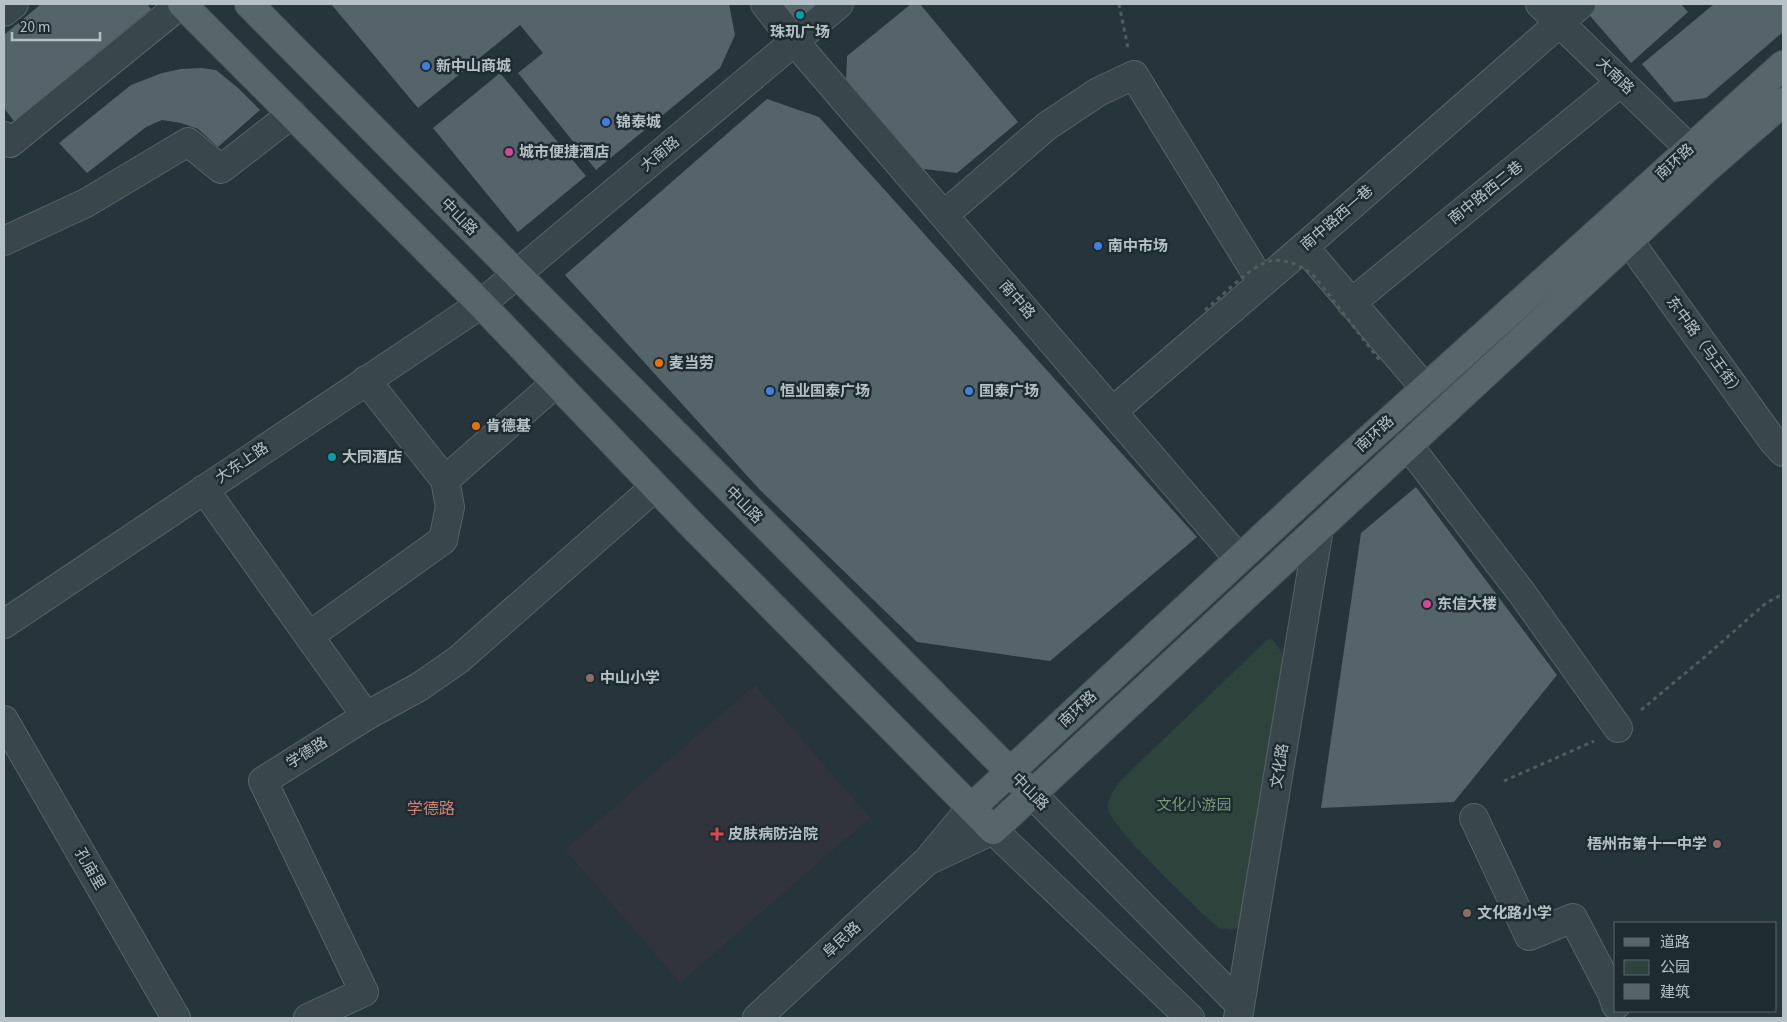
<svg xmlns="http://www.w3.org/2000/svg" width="1787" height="1022" viewBox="0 0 1787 1022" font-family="'Source Sans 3','Noto Sans SC',sans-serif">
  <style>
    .medical { fill: #31333d }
    .green { fill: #2e433c }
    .building { fill: #54646a }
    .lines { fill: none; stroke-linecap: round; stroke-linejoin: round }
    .minor-casing { stroke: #576469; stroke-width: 30 }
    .major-casing { stroke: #455257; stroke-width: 30 }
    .path { stroke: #4d5f5c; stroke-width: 3; stroke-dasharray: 4 4; stroke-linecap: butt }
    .minor { stroke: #39464b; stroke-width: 28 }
    .major { stroke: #57666b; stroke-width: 28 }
    .path-bridge { stroke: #4d5f5c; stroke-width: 3; stroke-dasharray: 4 4; stroke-linecap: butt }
    .culture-dot { fill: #0f9aa8; stroke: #1e2b30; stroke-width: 2 }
    .shop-dot { fill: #3f7fe0; stroke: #1e2b30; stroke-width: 2 }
    .hotel-dot { fill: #d1479c; stroke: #1e2b30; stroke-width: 2 }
    .food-dot { fill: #e8710a; stroke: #1e2b30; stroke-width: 2 }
    .education-dot { fill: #8d6e63; stroke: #1e2b30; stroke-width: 2 }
    .health-dot { fill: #e0444e; stroke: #1e2b30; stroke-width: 2 }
    .labels { text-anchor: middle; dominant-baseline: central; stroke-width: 5; stroke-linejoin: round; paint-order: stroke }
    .poi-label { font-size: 15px; font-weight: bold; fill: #b5c1c6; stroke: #1e2b30; text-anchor: start }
    .street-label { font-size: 15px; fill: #b5c1c6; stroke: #1e2b30 }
    .park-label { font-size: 15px; fill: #789a75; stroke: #1e2b30 }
    .neighbourhood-label { font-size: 16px; fill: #cd8073; stroke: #1e2b30 }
  </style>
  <rect width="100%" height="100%" fill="#26353b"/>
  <path class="medical" d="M 755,685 L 870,818 L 680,983 L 565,850 Z"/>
  <path class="green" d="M 1272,639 L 1281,651 L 1284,665 L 1243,924 L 1233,930 L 1219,928 L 1204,915 C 1187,898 1112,828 1108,809 C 1106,799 1115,789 1120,781 L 1267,640 Z"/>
  <path class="building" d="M 41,4 L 147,4 L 151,9 L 14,121 L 4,108 L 4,35 Z
    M 331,4 L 729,4 L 735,35 L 720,68 L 596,170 L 518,73 L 543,53 L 520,25 L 418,108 Z
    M 780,4 L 824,4 L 798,25 Z
    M 911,4 L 920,4 L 1018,122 L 957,173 L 916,168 L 846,82 L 847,56 Z
    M 1591,4 L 1681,4 L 1688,12 L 1631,63 L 1585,10 Z
    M 1714,4 L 1783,4 L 1783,32 L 1706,98 L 1674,102 L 1642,64 Z
    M 201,68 L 216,70 L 238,88 L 260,110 L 218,147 L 198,129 L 181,123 L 162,120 L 146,127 L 87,173 L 59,143 L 131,85 L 162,73 L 181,69 Z
    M 500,73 L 586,176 L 518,232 L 433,128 Z
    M 767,99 L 819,117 L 1197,537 L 1050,661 L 917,642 L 760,490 L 565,275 Z
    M 1416,487 L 1557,675 L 1454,802 L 1321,808 L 1361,533 Z"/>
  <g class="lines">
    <defs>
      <path id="minor" d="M 765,4 L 794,41 L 1239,559
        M 1540,4 L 1690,149
        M 4,12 L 14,4
        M 4,136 L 10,143 L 181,4
        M 944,215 L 1047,126 L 1098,92 L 1134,75 L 1262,283
        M 4,241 L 86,203 L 188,142 L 221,169 L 292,114
        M 1629,241 L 1773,441 L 1783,452
        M 1304,247 L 1425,388
        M 1351,303 L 1621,82
        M 366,380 L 445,480 L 556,383
        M 1113,411 L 1304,247 L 1581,4
        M 1408,445 L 1521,592 L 1618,728
        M 204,489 L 366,716 L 263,781 L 364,992 L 308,1018
        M 4,624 L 481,304 L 839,4
        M 309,636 L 443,540 L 450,507 L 445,480
        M 366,716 L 419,687 L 458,660 L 655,487
        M 4,720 L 176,1018
        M 1032,794 L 1240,1005
        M 1474,818 L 1529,936 L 1573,918 L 1612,993 L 1616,1005
        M 927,861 L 993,830 L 1190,1018
        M 757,1018 L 927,861 L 971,808
        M 1238,1018 L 1319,528"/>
      <path id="major" d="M 182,4 L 481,304 L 689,522 L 993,830 L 1706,169 L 1783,102
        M 249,4 L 1032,794
        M 971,808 L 1336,469 L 1783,65"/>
    </defs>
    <use href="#minor" class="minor-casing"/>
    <use href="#major" class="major-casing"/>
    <path class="path" d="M 1119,4 L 1128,48
      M 1641,710 L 1707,655 L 1766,603 L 1783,594
      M 1504,781 L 1594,741"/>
    <use href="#minor" class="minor"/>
    <use href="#major" class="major"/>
    <path class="path-bridge" d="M 1205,310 C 1220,298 1253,264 1270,261 C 1288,258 1304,267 1316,278 L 1381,362"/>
  </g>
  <g class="culture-dot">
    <circle cx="800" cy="15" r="5"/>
    <circle cx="332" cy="457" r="5"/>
  </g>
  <g class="shop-dot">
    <circle cx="426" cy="66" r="5"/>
    <circle cx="606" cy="122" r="5"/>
    <circle cx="1098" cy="246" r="5"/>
    <circle cx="770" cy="391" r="5"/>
    <circle cx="969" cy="391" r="5"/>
  </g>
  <g class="hotel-dot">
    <circle cx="509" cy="152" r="5"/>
    <circle cx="1427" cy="604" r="5"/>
  </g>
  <g class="food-dot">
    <circle cx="659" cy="363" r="5"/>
    <circle cx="476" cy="426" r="5"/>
  </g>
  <g class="education-dot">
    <circle cx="590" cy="678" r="5"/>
    <circle cx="1717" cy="844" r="5"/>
    <circle cx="1467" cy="913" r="5"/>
  </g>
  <path class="health-dot" d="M714.5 826.5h5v5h5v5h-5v5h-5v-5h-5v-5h5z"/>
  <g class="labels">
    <g class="poi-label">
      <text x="800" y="32" text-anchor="middle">珠玑广场</text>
      <text x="436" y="66">新中山商城</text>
      <text x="616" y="122">锦泰城</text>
      <text x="519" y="152">城市便捷酒店</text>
      <text x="1108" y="246">南中市场</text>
      <text x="669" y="363">麦当劳</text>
      <text x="780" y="391">恒业国泰广场</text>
      <text x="979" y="391">国泰广场</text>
      <text x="486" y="426">肯德基</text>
      <text x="342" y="457">大同酒店</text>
      <text x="1437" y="604">东信大楼</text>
      <text x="600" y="678">中山小学</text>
      <text x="728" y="834">皮肤病防治院</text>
      <text x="1707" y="844" text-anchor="end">梧州市第十一中学</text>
      <text x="1477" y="913">文化路小学</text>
    </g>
    <g class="street-label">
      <text transform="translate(1615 76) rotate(44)">大南路</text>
      <text transform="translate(660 154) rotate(-40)">大南路</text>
      <text transform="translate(1675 162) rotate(-42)">南环路</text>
      <text transform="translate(1486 193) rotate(-39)">南中路西二巷</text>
      <text transform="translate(459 217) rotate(45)">中山路</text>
      <text transform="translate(1337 218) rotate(-41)">南中路西一巷</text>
      <text transform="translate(1017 300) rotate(49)">南中路</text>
      <text transform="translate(1705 347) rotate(54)">东中路（马王街）</text>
      <text transform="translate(1375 434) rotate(-42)">南环路</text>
      <text transform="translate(242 463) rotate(-34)">大东上路</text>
      <text transform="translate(744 505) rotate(45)">中山路</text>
      <text transform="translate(1078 709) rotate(-43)">南环路</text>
      <text transform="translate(307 753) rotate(-32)">学德路</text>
      <text transform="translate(1280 766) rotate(-81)">文化路</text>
      <text transform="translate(1030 792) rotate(45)">中山路</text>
      <text transform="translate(90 869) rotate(60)">孔庙里</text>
      <text transform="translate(842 940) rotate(-43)">阜民路</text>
    </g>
    <g class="park-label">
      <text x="1194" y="805">文化小游园</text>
    </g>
    <g class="neighbourhood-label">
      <text x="431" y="809">学德路</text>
    </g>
  </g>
  <rect width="1787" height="1022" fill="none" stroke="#b5c1c6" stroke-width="10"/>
  <rect x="1614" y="922" width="162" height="90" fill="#1e2b30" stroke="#5a676c"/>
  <rect x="1624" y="938" width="25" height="8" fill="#57666b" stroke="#5a676c"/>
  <text x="1660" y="947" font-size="15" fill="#b5c1c6">道路</text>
  <rect x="1624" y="960" width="25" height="15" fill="#2e433c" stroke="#5a676c"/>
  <text x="1660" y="972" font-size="15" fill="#b5c1c6">公园</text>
  <rect x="1624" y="984" width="25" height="15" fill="#54646a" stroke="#5a676c"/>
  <text x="1660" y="997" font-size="15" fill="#b5c1c6">建筑</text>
  <path d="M12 32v8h88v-8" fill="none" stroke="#b5c1c6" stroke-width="2.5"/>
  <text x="20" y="32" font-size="15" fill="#b5c1c6" stroke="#1e2b30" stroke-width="4" paint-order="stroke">20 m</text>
</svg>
